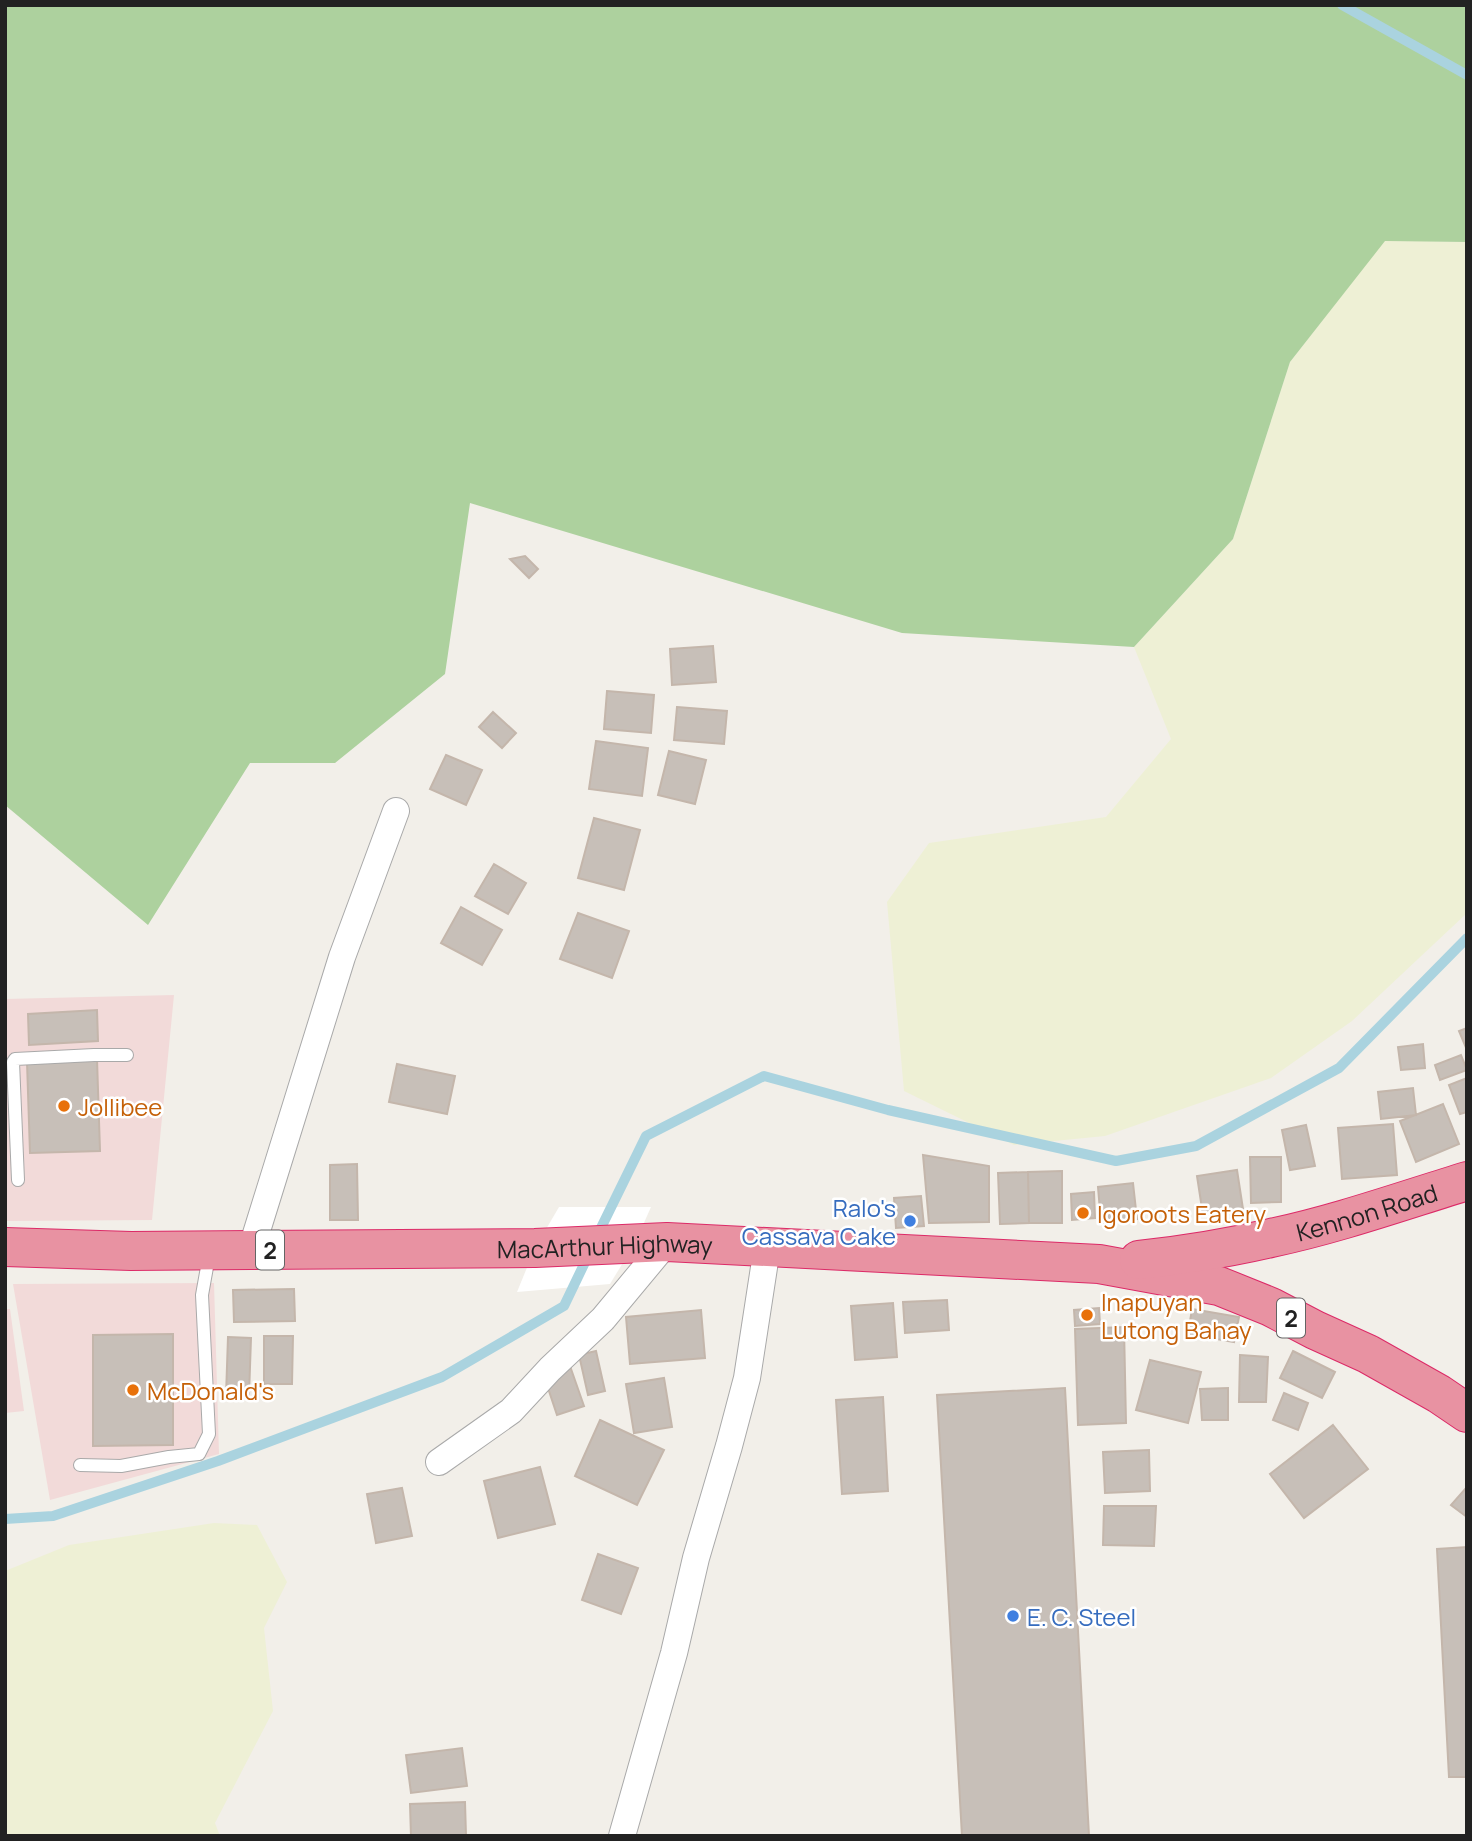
<svg xmlns="http://www.w3.org/2000/svg" width="1472" height="1841" viewBox="0 0 1472 1841" font-family="Manrope,sans-serif">
  <style>
    .commercial { fill: #f2dad9 }
    .farmland { fill: #eef0d5 }
    .forest { fill: #add19e }
    .pier { fill: #fff }
    .lines { fill: none; stroke-linecap: round; stroke-linejoin: round }
    .stream { stroke: #aad3df; stroke-width: 10 }
    .building { fill: #c7bfb8; stroke: #c4b6ab; stroke-width: 2 }
    .lane-casing { stroke: #a9a9a9; stroke-width: 14 }
    .street-casing { stroke: #a9a9a9; stroke-width: 28 }
    .highway-casing { stroke: #dc2a67; stroke-width: 40 }
    .lane { stroke: #fff; stroke-width: 12 }
    .street { stroke: #fff; stroke-width: 26 }
    .highway { stroke: #e892a2; stroke-width: 38 }
    .food-dot { fill: #e8710a; stroke: #fff; stroke-width: 2.5 }
    .shop-dot { fill: #3f7fe0; stroke: #fff; stroke-width: 2.5 }
    .labels { text-anchor: middle; dominant-baseline: central; stroke-width: 5; stroke-linejoin: round; paint-order: stroke }
    .shield { fill: #fff; stroke: #646464; stroke-width: 2 }
    .shield-label { font-size: 23px; font-weight: bold; fill: #222 }
    .food-label { font-size: 24px; fill: #c56008; stroke: #fff; text-anchor: start }
    .shop-label { font-size: 24px; fill: #366cbe; stroke: #fff; text-anchor: end }
    .street-label { font-size: 24px; fill: #222; stroke: #fff }
  </style>
  <rect width="100%" height="100%" fill="#f2efe9"/>
  <path class="commercial" d="M 174,995 L 152,1220 L 6,1221 L 5,999 Z
    M 214,1283 L 219,1454 L 50,1500 L 13,1284 Z
    M 5,1309 L 10,1309 L 24,1411 L 5,1413 Z"/>
  <path class="farmland" d="M 1385,240 L 1467,242 L 1467,913 L 1352,1021 L 1271,1078 L 1105,1136 L 1014,1145 L 904,1091 L 887,902 L 929,843 L 1106,817 L 1171,739 L 1134,647 L 1233,539 L 1290,362 Z
    M 214,1523 L 257,1525 L 287,1582 L 264,1628 L 273,1711 L 215,1823 L 220,1836 L 5,1836 L 5,1571 L 69,1545 Z"/>
  <path class="forest" d="M 5,5 L 1467,5 L 1467,242 L 1385,241 L 1290,362 L 1233,539 L 1134,647 L 902,633 L 470,503 L 445,674 L 335,763 L 250,763 L 148,925 L 5,805 Z"/>
  <path class="pier" d="M 559,1207 L 651,1207 L 635,1243 L 610,1284 L 517,1292 L 535,1248 Z"/>
  <g class="lines">
    <path class="stream" d="M 1342,5 L 1467,75
      M 597,1236 L 646,1136 L 764,1076 L 888,1110 L 1116,1161 L 1196,1146 L 1339,1068 L 1467,938
      M 5,1519 L 53,1516 L 218,1461 L 442,1377 L 564,1306 L 588,1256"/>
  </g>
  <path class="building" d="M 525,556 L 538,569 L 529,578 L 510,559 Z
    M 713,646 L 716,682 L 672,685 L 670,649 Z
    M 607,691 L 654,695 L 651,733 L 604,729 Z
    M 677,707 L 727,711 L 724,744 L 674,740 Z
    M 493,712 L 516,733 L 502,748 L 479,727 Z
    M 596,741 L 648,748 L 642,796 L 589,789 Z
    M 669,751 L 706,760 L 695,804 L 658,795 Z
    M 446,755 L 482,770 L 466,805 L 430,789 Z
    M 594,818 L 640,830 L 624,890 L 578,878 Z
    M 494,864 L 526,883 L 508,914 L 475,896 Z
    M 461,907 L 502,930 L 482,965 L 441,943 Z
    M 578,913 L 629,931 L 612,978 L 560,959 Z
    M 97,1010 L 98,1041 L 29,1045 L 28,1014 Z
    M 1467,1028 L 1467,1050 L 1459,1031 Z
    M 1423,1044 L 1425,1068 L 1401,1070 L 1398,1047 Z
    M 1461,1055 L 1467,1070 L 1440,1080 L 1435,1065 Z
    M 97,1059 L 100,1151 L 30,1153 L 27,1062 Z
    M 397,1064 L 455,1076 L 447,1114 L 389,1102 Z
    M 1467,1078 L 1467,1112 L 1460,1114 L 1449,1085 Z
    M 1413,1088 L 1416,1115 L 1381,1119 L 1378,1092 Z
    M 1443,1104 L 1459,1144 L 1416,1162 L 1400,1121 Z
    M 1393,1124 L 1397,1175 L 1342,1179 L 1338,1128 Z
    M 1306,1125 L 1315,1166 L 1290,1170 L 1282,1130 Z
    M 923,1155 L 989,1166 L 989,1222 L 929,1223 Z
    M 1250,1157 L 1281,1157 L 1281,1202 L 1251,1203 Z
    M 357,1164 L 358,1220 L 330,1220 L 330,1165 Z
    M 1237,1170 L 1243,1209 L 1203,1215 L 1197,1176 Z
    M 1062,1171 L 1062,1223 L 1029,1223 L 1028,1172 Z
    M 1028,1172 L 1029,1223 L 1000,1224 L 998,1173 Z
    M 1133,1183 L 1137,1219 L 1101,1223 L 1098,1187 Z
    M 1094,1192 L 1095,1218 L 1072,1220 L 1071,1194 Z
    M 921,1196 L 924,1226 L 896,1228 L 894,1198 Z
    M 294,1289 L 295,1321 L 234,1322 L 233,1290 Z
    M 947,1300 L 949,1330 L 905,1333 L 903,1302 Z
    M 893,1303 L 897,1357 L 855,1360 L 851,1306 Z
    M 1099,1308 L 1100,1324 L 1075,1326 L 1074,1310 Z
    M 1192,1309 L 1239,1317 L 1234,1342 L 1188,1334 Z
    M 701,1310 L 705,1358 L 630,1364 L 626,1317 Z
    M 1124,1327 L 1126,1423 L 1078,1425 L 1075,1329 Z
    M 173,1334 L 173,1445 L 93,1446 L 93,1335 Z
    M 264,1336 L 293,1336 L 292,1384 L 264,1384 Z
    M 228,1337 L 251,1338 L 249,1396 L 226,1396 Z
    M 596,1351 L 605,1391 L 588,1395 L 579,1355 Z
    M 1293,1351 L 1335,1372 L 1322,1398 L 1280,1378 Z
    M 1240,1355 L 1268,1357 L 1266,1402 L 1239,1402 Z
    M 1150,1360 L 1201,1372 L 1188,1423 L 1136,1410 Z
    M 570,1366 L 584,1406 L 557,1415 L 544,1376 Z
    M 664,1378 L 672,1427 L 634,1433 L 626,1384 Z
    M 1065,1388 L 1089,1836 L 962,1836 L 937,1395 Z
    M 1228,1388 L 1228,1420 L 1202,1420 L 1200,1389 Z
    M 1284,1393 L 1308,1403 L 1298,1430 L 1273,1420 Z
    M 883,1397 L 888,1491 L 842,1494 L 836,1400 Z
    M 600,1420 L 664,1450 L 637,1505 L 575,1476 Z
    M 1333,1425 L 1368,1469 L 1304,1518 L 1270,1474 Z
    M 1149,1450 L 1150,1491 L 1105,1493 L 1103,1452 Z
    M 540,1467 L 555,1524 L 498,1538 L 484,1481 Z
    M 1467,1487 L 1467,1517 L 1451,1505 Z
    M 402,1488 L 412,1536 L 376,1543 L 367,1494 Z
    M 1104,1506 L 1156,1506 L 1154,1546 L 1103,1545 Z
    M 1467,1547 L 1467,1777 L 1449,1777 L 1437,1549 Z
    M 598,1554 L 638,1568 L 621,1614 L 582,1600 Z
    M 462,1748 L 467,1786 L 411,1793 L 406,1755 Z
    M 465,1802 L 466,1836 L 411,1836 L 410,1804 Z"/>
  <g class="lines">
    <defs>
      <path id="lane" d="M 18,1180 L 13,1062 L 15,1059 L 94,1055 L 127,1055
        M 80,1465 L 121,1466 L 169,1457 L 199,1454 L 209,1434 L 202,1295 L 209,1256"/>
      <path id="street" d="M 251,1250 L 342,957 L 396,811
        M 439,1462 L 511,1411 L 550,1369 L 603,1319 L 667,1242
        M 622,1836 L 674,1653 L 696,1558 L 729,1446 L 747,1378 L 767,1248"/>
      <g id="highway">
        <path id="s1" d="M 5,1247 L 131,1251 L 251,1250 L 535,1248 L 667,1242 L 1099,1264 L 1219,1286 L 1271,1307 L 1315,1330 L 1368,1354 L 1439,1394 L 1467,1413"/>
        <path id="s2" d="M 1139,1260 C 1184,1255 1228,1248 1271,1238 C 1337,1224 1402,1201 1467,1181"/>
      </g>
    </defs>
    <use href="#lane" class="lane-casing"/>
    <use href="#street" class="street-casing"/>
    <use href="#highway" class="highway-casing"/>
    <use href="#lane" class="lane"/>
    <use href="#street" class="street"/>
    <use href="#highway" class="highway"/>
  </g>
  <g class="food-dot">
    <circle cx="64" cy="1106" r="7"/>
    <circle cx="1083" cy="1213" r="7"/>
    <circle cx="1087" cy="1315" r="7"/>
    <circle cx="133" cy="1390" r="7"/>
  </g>
  <g class="shop-dot">
    <circle cx="910" cy="1221" r="7"/>
    <circle cx="1013" cy="1616" r="7"/>
  </g>
  <g class="labels">
    <g class="shield">
      <rect x="256" y="1230.5" width="28" height="39" rx="5"/>
      <rect x="1277" y="1298.5" width="28" height="39" rx="5"/>
    </g>
    <g class="shield-label">
      <text x="270" y="1250">2</text>
      <text x="1291" y="1318">2</text>
    </g>
    <g class="food-label">
      <text x="78" y="1106">Jollibee</text>
      <text x="1097" y="1213">Igoroots Eatery</text>
      <text x="1101" y="1301">Inapuyan<tspan x="1101" dy="28">Lutong Bahay</tspan></text>
      <text x="147" y="1390">McDonald's</text>
    </g>
    <g class="shop-label">
      <text x="896" y="1207">Ralo's<tspan x="896" dy="28">Cassava Cake</tspan></text>
      <text x="1027" y="1616" text-anchor="start">E. C. Steel</text>
    </g>
    <g class="street-label">
      <text stroke="none"><textPath href="#s2" startOffset="233">Kennon Road</textPath></text>
      <text stroke="none"><textPath href="#s1" startOffset="600">MacArthur Highway</textPath></text>
    </g>
  </g>
  <rect width="1472" height="1841" fill="none" stroke="#222222" stroke-width="14"/>
</svg>
